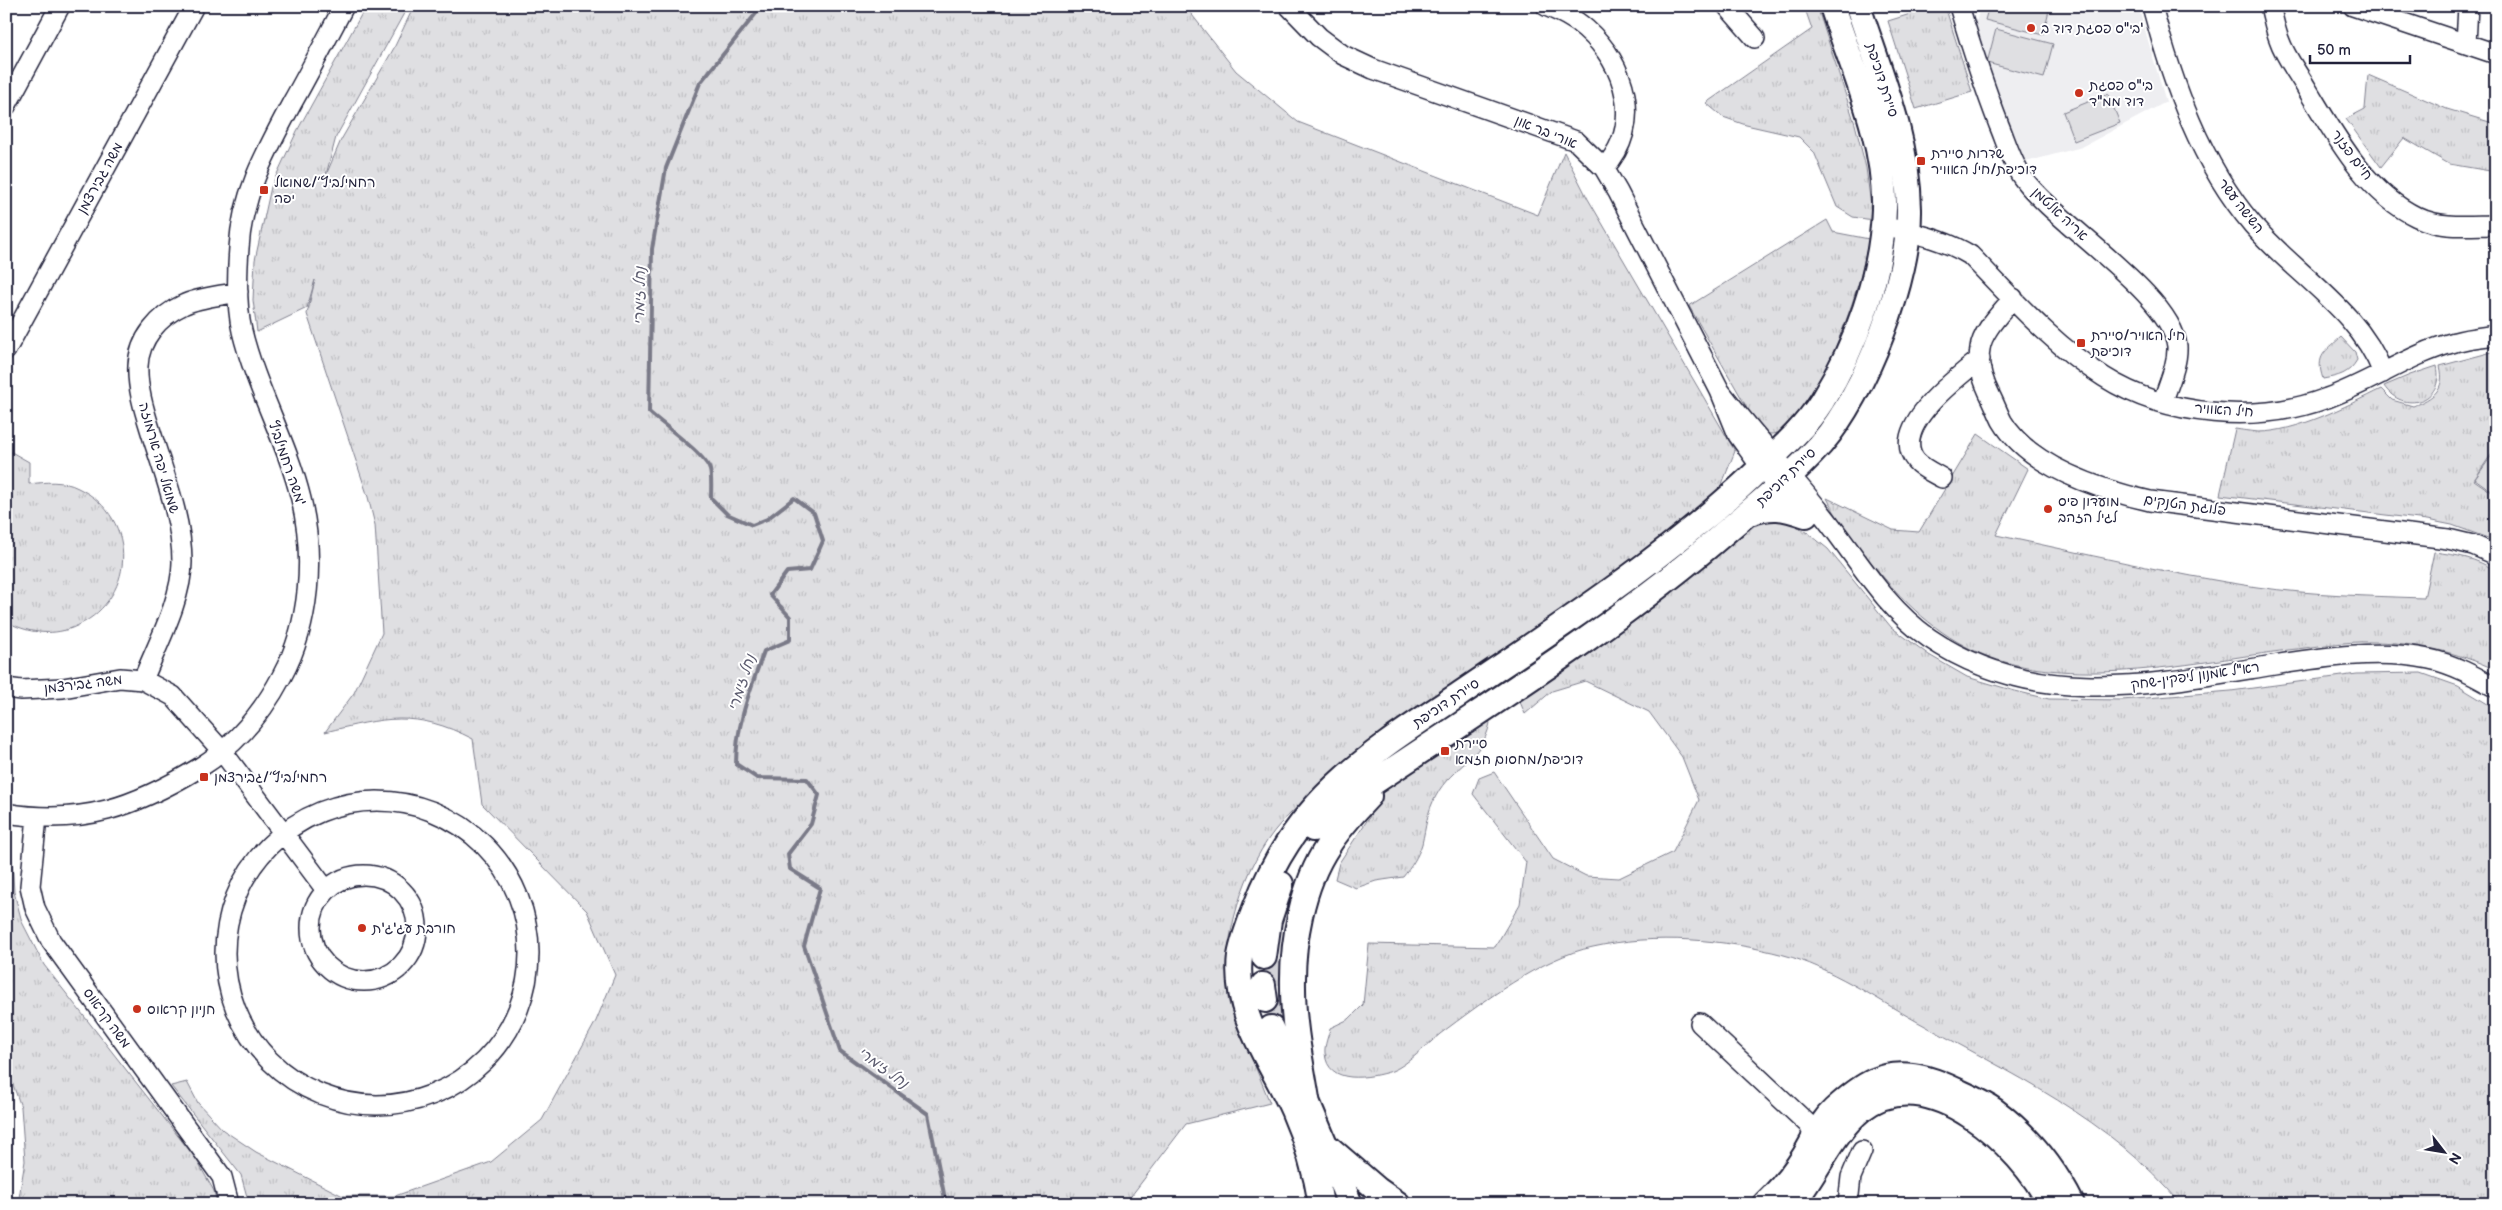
<svg xmlns="http://www.w3.org/2000/svg" width="2502" height="1210" viewBox="0 0 2502 1210" font-family="'Balsamiq Sans','Playpen Sans Hebrew',sans-serif">
  <style>
    .built { fill: #eeeef1 }
    .grass { fill: url(#grass-tufts); stroke: #80808e }
    .pitch { fill: #dfdfe2; stroke: #80808e }
    .lines { fill: none; stroke-linecap: round; stroke-linejoin: round }
    .stream { stroke: #7a7a88; stroke-width: 4 }
    .major-tunnel { stroke: #d3d3d8; stroke-width: 24; stroke-dasharray: 24 12; stroke-linecap: butt }
    .minor-casing { stroke: #22223b; stroke-width: 22 }
    .major-casing { stroke: #22223b; stroke-width: 28 }
    .minor { stroke: #fff; stroke-width: 19 }
    .major { stroke: #fff; stroke-width: 24 }
    .poi-dot { fill: #c8321e; stroke: #fff; stroke-width: 2 }
    .labels { text-anchor: middle; dominant-baseline: central; stroke-width: 4; stroke-linejoin: round; paint-order: stroke }
    .poi-label { font-size: 14px; fill: #22223b; stroke: #fff; text-anchor: start }
    .street-label { font-size: 14px; fill: #22223b; stroke: #fff }
    .water-label { font-size: 15px; font-style: italic; fill: #5c5c6f; stroke: #fff }
  </style>
  <defs>
    <pattern id="grass-tufts" width="24" height="20" patternUnits="userSpaceOnUse" patternTransform="scale(1.25)"><rect width="24" height="20" fill="#dfdfe2"/><path d="M3 7l-1-3M5 7V3M7 7l1-3M15 17l-1-3M17 17v-4M19 17l1-3" fill="none" stroke="#bfbfc3"/></pattern>
  </defs>
  <rect width="100%" height="100%" fill="#fff"/>
  <filter id="ink" filterUnits="userSpaceOnUse"><feTurbulence type="fractalNoise" baseFrequency=".02" numOctaves="2"/><feDisplacementMap in="SourceGraphic" scale="10" xChannelSelector="R" yChannelSelector="G"/><feConvolveMatrix kernelMatrix="1 2 1 2 8 2 1 2 1" color-interpolation-filters="sRGB"/></filter>
  <g filter="url(#ink)">
    <path class="built" d="M 1980,6 L 2138,6 L 2166,102 L 2082,147 L 2026,162 L 1990,83 L 1975,20 L 1977,20 Z"/>
    <path class="grass" d="M 366,6 L 408,6 L 336,137 L 326,175 L 341,140 L 394,48 L 414,6 L 1185,6 L 1236,71 L 1298,122 L 1538,215 L 1564,152 L 1588,199 L 1735,451 L 1722,484 L 1760,517 L 1789,522 L 1807,532 L 1828,549 L 1891,627 L 1929,655 L 1967,677 L 2015,691 L 2049,699 L 2122,700 L 2231,691 L 2357,674 L 2421,673 L 2458,686 L 2496,709 L 2496,1204 L 2181,1204 C 2111,1119 2010,1073 1916,1021 C 1875,998 1829,967 1784,955 C 1723,939 1656,933 1593,947 C 1542,957 1481,1003 1440,1034 C 1428,1044 1406,1066 1392,1071 C 1370,1078 1327,1086 1325,1053 C 1324,1045 1329,1035 1330,1028 L 1349,1019 L 1363,1005 L 1369,944 L 1495,947 L 1520,904 L 1526,862 L 1473,794 L 1479,778 L 1494,772 L 1553,859 L 1586,876 L 1619,878 L 1673,852 L 1699,800 L 1682,757 L 1649,712 L 1585,681 L 1552,691 L 1525,714 L 1518,697 L 1487,718 L 1490,723 C 1482,761 1452,765 1436,796 C 1427,811 1426,827 1422,844 C 1418,857 1411,867 1403,877 L 1376,881 L 1356,888 L 1335,879 L 1339,863 L 1370,816 L 1333,780 C 1314,792 1296,807 1281,823 C 1243,865 1221,942 1228,997 C 1229,1008 1236,1019 1240,1029 C 1250,1054 1260,1078 1270,1103 L 1186,1124 L 1125,1204 L 249,1204 L 241,1175 L 171,1086 L 187,1082 L 198,1103 L 223,1130 L 256,1152 L 343,1196 L 395,1196 L 491,1162 L 542,1120 L 596,1021 L 615,975 L 587,911 L 482,804 L 473,739 C 415,709 384,718 325,732 L 354,693 L 382,633 L 375,525 L 368,497 L 307,314 L 315,280 L 307,308 L 257,332 L 253,300 L 255,260 L 271,187 L 297,131 Z
      M 1804,6 L 1817,6 L 1855,124 L 1866,168 L 1873,220 L 1853,217 L 1837,207 L 1814,152 L 1799,137 L 1746,125 L 1723,117 L 1706,103 L 1812,29 Z
      M 1936,6 L 1945,6 L 1972,92 L 1916,109 L 1888,21 Z
      M 2368,75 L 2447,109 L 2496,124 L 2496,172 L 2449,164 L 2404,138 L 2381,167 L 2346,119 L 2365,109 Z
      M 1827,220 L 1833,232 L 1869,239 C 1865,256 1862,274 1856,291 C 1848,319 1805,436 1771,434 C 1762,434 1758,426 1754,420 L 1689,306 Z
      M 2341,337 L 2355,352 L 2357,360 C 2349,374 2339,376 2323,379 C 2315,355 2325,352 2341,337 Z
      M 2496,351 L 2496,451 L 2494,450 L 2474,480 L 2496,495 L 2496,541 L 2452,525 L 2427,520 L 2220,495 L 2235,429 C 2242,430 2250,431 2258,432 C 2297,432 2346,406 2381,389 L 2392,400 L 2413,406 C 2433,398 2446,390 2440,366 Z
      M 2437,366 C 2445,402 2403,415 2384,386 L 2410,375 Z
      M 1978,434 L 2028,469 L 1996,535 C 2083,553 2169,574 2257,587 C 2312,595 2368,596 2424,598 L 2434,552 C 2457,555 2476,558 2496,571 L 2496,670 C 2458,652 2413,642 2371,642 C 2344,641 2316,647 2288,650 C 2196,662 2078,689 1989,657 C 1944,640 1909,608 1879,572 C 1860,548 1840,526 1827,498 L 1893,530 L 1919,532 Z
      M 6,449 L 29,462 L 29,484 C 45,482 63,480 78,488 C 141,518 136,603 72,628 C 51,636 26,633 6,621 Z
      M 6,843 L 11,844 L 14,892 L 22,922 L 44,965 L 196,1159 L 214,1191 L 217,1204 L 18,1204 L 25,1161 L 21,1107 L 6,1065 Z"/>
    <path class="pitch" d="M 1989,6 L 2050,6 L 2043,35 L 1985,20 Z
      M 1996,29 L 2053,44 L 2044,78 L 1987,63 Z
      M 2108,94 L 2120,123 L 2074,141 L 2063,112 Z
      M 2495,451 L 2496,452 L 2496,494 L 2475,479 Z"/>
    <g class="lines">
      <path class="stream" d="M 762,6 L 700,83 L 666,168 L 652,249 L 649,412 C 662,424 706,455 710,470 C 712,478 711,489 711,498 L 727,514 L 752,525 L 767,519 L 794,498 L 814,513 L 823,541 L 810,570 L 787,572 L 770,595 L 790,617 L 790,640 L 764,651 C 751,688 736,724 736,764 L 757,778 L 807,779 L 819,795 L 811,824 L 788,854 L 790,869 L 820,888 L 804,946 L 840,1051 L 928,1114 L 946,1204"/>
      <path class="major-tunnel" d="M 1277,985 L 1278,958
        M 1277,999 L 1281,1027"/>
      <defs>
        <path id="minor" d="M 1289,6 L 1319,37 L 1343,55 L 1373,69 L 1576,141 L 1604,168 L 1618,192 L 1720,391 L 1738,435 L 1761,467 L 1807,516
          M 1546,6 C 1560,12 1574,18 1586,29 C 1626,64 1644,125 1604,168
          M 1727,6 L 1755,38
          M 1959,6 C 1971,46 1984,86 1999,125 C 2006,142 2012,162 2022,177 C 2055,223 2171,294 2177,346 C 2178,364 2168,385 2163,401
          M 2152,6 C 2173,84 2200,163 2253,225 C 2296,275 2359,310 2383,373
          M 2270,6 C 2273,17 2275,29 2279,39 C 2285,57 2298,73 2307,89 C 2335,135 2366,193 2417,217 C 2442,229 2469,225 2496,225
          M 2353,6 L 2496,54
          M 2466,44 L 2468,6
          M 6,106 L 60,6
          M 1895,229 C 1921,234 1947,241 1970,255 C 2012,298 2053,345 2104,377 C 2167,417 2258,424 2327,398 C 2370,383 2410,354 2455,342 C 2468,338 2482,337 2496,335
          M 2013,298 C 2002,312 1982,331 1980,349 C 1977,365 1984,383 1991,397 C 1995,405 1998,413 2002,421 C 2029,467 2102,490 2150,501 L 2448,539 L 2473,545 L 2496,555
          M 6,350 L 194,6
          M 1720,391 C 1752,433 1789,472 1822,514 C 1856,556 1883,606 1929,638 C 2036,711 2156,684 2274,665 C 2324,657 2379,649 2429,659 C 2453,664 2475,676 2496,688
          M 1942,478 C 1933,473 1922,468 1916,461 C 1888,428 1958,377 1980,359
          M 143,680 C 157,645 182,599 182,562 C 182,517 163,472 150,429 C 144,410 137,387 138,366 C 139,339 159,316 183,305 C 199,297 220,296 238,292
          M 6,688 L 21,690 L 63,688 L 120,678 L 143,680 L 173,696 L 222,751 L 326,890
          M225 953a152 152 0 1 1 304 0a152 152 0 1 1-304 0Z
          M 6,813 C 82,826 135,807 199,768 C 236,745 262,714 282,676 C 310,624 315,557 301,499 C 287,441 256,389 242,331 C 236,305 237,275 239,248 C 242,194 267,150 292,103 C 310,71 327,38 344,6
          M 37,817 L 30,886 L 35,908 L 51,941 L 222,1177 L 229,1204
          M311 928a53 53 0 1 1 106 0a53 53 0 1 1-106 0Z
          M 1700,1023 L 1809,1125 L 1812,1132 L 1811,1144
          M 1848,1204 L 1851,1177 L 1862,1151"/>
        <path id="major" d="M 1749,513 C 1773,505 1782,507 1806,515
          M 1313,829 L 1334,809 C 1468,718 1608,634 1730,528 C 1761,502 1794,474 1821,444 C 1866,392 1910,278 1909,209 C 1908,138 1880,73 1858,6
          M 1264,957 L 1269,920 L 1281,884
          M 1263,985 L 1265,1000
          M 1271,1028 L 1276,1042 L 1302,1089 L 1350,1204
          M 1308,1105 C 1302,1067 1293,1027 1293,988 C 1292,942 1302,885 1328,846 C 1339,828 1354,812 1369,796
          M 1328,1147 L 1378,1190 L 1398,1204
          M 1321,1204 C 1316,1172 1306,1140 1293,1110 C 1271,1060 1233,1015 1240,956 C 1243,939 1250,922 1256,906 C 1296,799 1370,754 1460,694 C 1560,626 1661,561 1750,478 C 1775,454 1803,431 1822,401 C 1856,346 1882,275 1884,209 C 1886,140 1853,71 1832,6
          M 1765,1204 C 1784,1186 1799,1167 1811,1144 C 1818,1131 1823,1120 1834,1110 C 1846,1099 1860,1087 1874,1081 C 1900,1069 1931,1078 1955,1090 C 1968,1096 1983,1102 1995,1111 C 2027,1135 2054,1168 2072,1204
          M 1792,1204 C 1818,1173 1830,1135 1862,1109 C 1927,1057 2022,1147 2050,1204"/>
      </defs>
      <use href="#minor" class="minor-casing"/>
      <use href="#major" class="major-casing"/>
      <use href="#minor" class="minor"/>
      <use href="#major" class="major"/>
    </g>
  </g>
  <g class="poi-dot">
    <circle cx="2031" cy="28" r="5"/>
    <circle cx="2079" cy="93" r="5"/>
    <rect x="1916" y="156" width="10" height="10" rx="2.5"/>
    <rect x="259" y="185" width="10" height="10" rx="2.5"/>
    <rect x="2076" y="338" width="10" height="10" rx="2.5"/>
    <circle cx="2048" cy="509" r="5"/>
    <rect x="1440" y="746" width="10" height="10" rx="2.5"/>
    <rect x="199" y="772" width="10" height="10" rx="2.5"/>
    <circle cx="362" cy="928" r="5"/>
    <circle cx="137" cy="1009" r="5"/>
  </g>
  <g class="labels">
    <g class="poi-label">
      <text x="2041" y="28">בי"ס פסגת דוד ב'</text>
      <text x="2089" y="85">בי"ס פסגת<tspan x="2089" dy="16">דוד ממ"ד</tspan></text>
      <text x="1931" y="153">שדרות סיירת<tspan x="1931" dy="16">דוכיפת/חיל האוויר</tspan></text>
      <text x="274" y="182">רחמילביץ׳/שמואל<tspan x="274" dy="16">יפה</tspan></text>
      <text x="2091" y="335">חיל האויר/סיירת<tspan x="2091" dy="16">דוכיפת</tspan></text>
      <text x="2058" y="501">מועדון פיס<tspan x="2058" dy="16">לגיל הזהב</tspan></text>
      <text x="1455" y="743">סיירת<tspan x="1455" dy="16">דוכיפת/מחסום חזמא</tspan></text>
      <text x="214" y="777">רחמילביץ׳/גבירצמן</text>
      <text x="372" y="928">חורבת עג'ג'ת</text>
      <text x="147" y="1009">חניון קראוס</text>
    </g>
    <g class="street-label">
      <text transform="translate(1882 80) rotate(72)">סיירת דוכיפת</text>
      <text transform="translate(1546 132) rotate(22)">אורי בר און</text>
      <text transform="translate(2352 155) rotate(53)">חיים פזנר</text>
      <text transform="translate(100 178) rotate(-61)">משה גבירצמן</text>
      <text transform="translate(2241 206) rotate(52)">השישה עשר</text>
      <text transform="translate(2060 214) rotate(43)">אריה אלטמן</text>
      <text transform="translate(2224 410) rotate(4)">חיל האוויר</text>
      <text transform="translate(159 458) rotate(74)">שמואל יפה ארמוזה</text>
      <text transform="translate(287 463) rotate(71)">משה רחמילביץ'</text>
      <text transform="translate(1786 477) rotate(-44)">סיירת דוכיפת</text>
      <text transform="translate(2185 505) rotate(8)">פלוגת הטנקים</text>
      <text transform="translate(2195 676) rotate(-8)">רא"ל אמנון ליפקין-שחק</text>
      <text transform="translate(83 684) rotate(-7)">משה גבירצמן</text>
      <text transform="translate(1446 703) rotate(-34)">סיירת דוכיפת</text>
      <text transform="translate(107 1018) rotate(54)">משה קראוס</text>
    </g>
    <g class="water-label">
      <text transform="translate(640 296) rotate(-89)">נחל זימרי</text>
      <text transform="translate(742 683) rotate(-72)">נחל זימרי</text>
      <text transform="translate(883 1068) rotate(36)">נחל זימרי</text>
    </g>
  </g>
  <rect width="2502" height="1210" fill="none" stroke="#fff" stroke-width="25"/>
  <rect x="12" y="12" width="2477" height="1185" fill="none" stroke="#22223b" stroke-width="2" filter="url(#ink)"/>
  <g transform="translate(2444 1152) rotate(121)" stroke="#ffffff" stroke-width="4" paint-order="stroke">
  <path d="M0-4L9 19L0 12L-9 19Z" fill="#22223b"/>
  <text y="-8" font-size="14" font-weight="bold" text-anchor="middle" fill="#22223b">N</text>
  </g>
  <path d="M2310 55v8h100v-8" fill="none" stroke="#22223b" stroke-width="2.5"/>
  <text x="2317" y="55" font-size="15" fill="#22223b" stroke="#ffffff" stroke-width="4" paint-order="stroke">50 m</text>
</svg>
